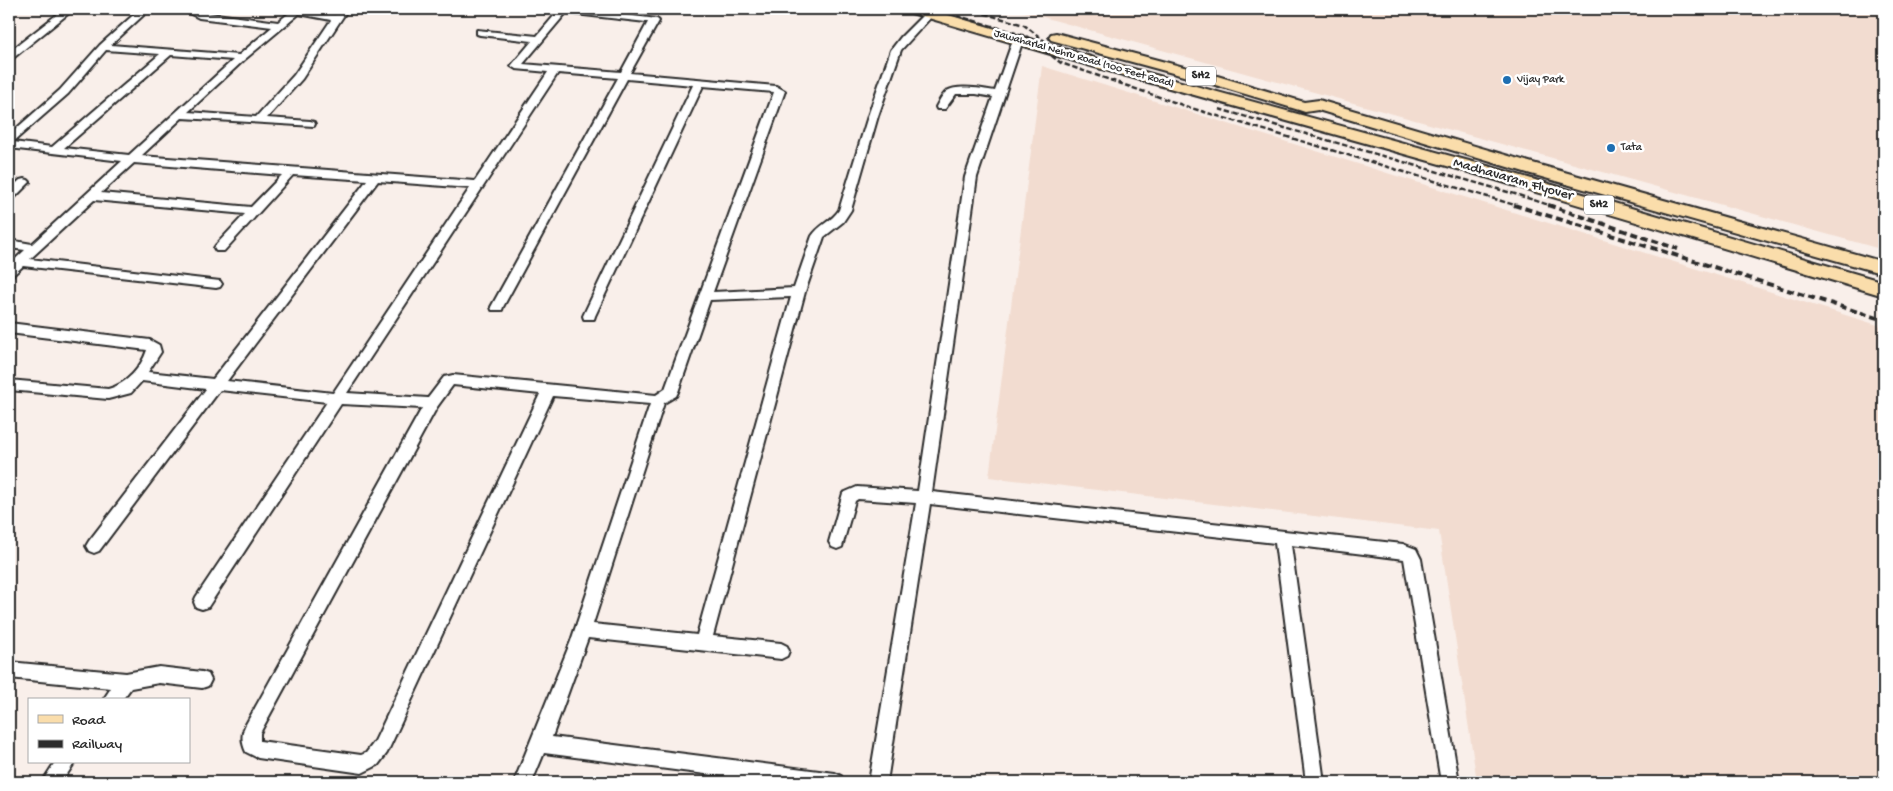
<svg xmlns="http://www.w3.org/2000/svg" width="1893" height="791" viewBox="0 0 1893 791" font-family="'Gochi Hand',sans-serif">
  <style>
    .built { fill: #f2dcd0 }
    .lines { fill: none; stroke-linecap: round; stroke-linejoin: round }
    .minor-casing { stroke: #2b2b2b; stroke-width: 4 }
    .primary-casing { stroke: #2b2b2b; stroke-width: 4 }
    .minor { fill: #fff; fill-rule: evenodd }
    .primary { fill: #faddab; fill-rule: evenodd }
    .rail-far1 { stroke: #2b2b2b; stroke-width: 2.5; stroke-dasharray: 5.5 2.5; stroke-linecap: butt }
    .rail { stroke: #2b2b2b; stroke-width: 4; stroke-dasharray: 7 4; stroke-linecap: butt }
    .poi-dot { fill: #1f6fb2; stroke: #fff; stroke-width: 2 }
    .labels { text-anchor: middle; dominant-baseline: central; stroke-width: 5; stroke-linejoin: round; paint-order: stroke }
    .far-street-label { font-size: 11px; fill: #2b2b2b; stroke: #fff }
    .far-poi-label { font-size: 11px; fill: #2b2b2b; stroke: #fff; text-anchor: start }
    .shield { fill: #fff; stroke: #6b6b6b; stroke-width: 1 }
    .shield-label { font-size: 12px; font-weight: bold; fill: #2b2b2b }
    .street-label { font-size: 14px; fill: #2b2b2b; stroke: #fff }
  </style>
  <rect width="100%" height="100%" fill="#f9efea"/>
  <filter id="ink" filterUnits="userSpaceOnUse"><feTurbulence type="fractalNoise" baseFrequency=".02" numOctaves="2"/><feDisplacementMap in="SourceGraphic" scale="10" xChannelSelector="R" yChannelSelector="G"/><feConvolveMatrix kernelMatrix="1 2 1 2 8 2 1 2 1" color-interpolation-filters="sRGB"/></filter>
  <g filter="url(#ink)">
    <path class="built" d="M 1014,9 L 1378,9 L 1450,15 L 1450,9 L 1884,9 L 1884,250 Z
      M 1042,66 L 1884,327 L 1884,782 L 1477,782 L 1439,531 L 989,477 Z"/>
    <g class="lines">
      <defs>
        <path id="minor" d="M 64,9 L 74,9 L 12,59 L 9,60 L 9,52 Z
          M 140,9 L 150,9 L 111,45 L 239,55 L 272,27 L 199,18 L 189,13 L 192,9 L 200,9 L 201,12 L 278,22 L 294,9 L 335,15 L 339,9 L 348,9 L 302,79 L 267,118 L 310,121 L 314,122 L 315,124 L 314,126 L 182,118 L 141,156 L 475,181 L 548,72 L 516,69 L 511,66 L 532,41 L 480,35 L 477,34 L 477,30 L 537,36 L 560,9 L 578,9 L 657,19 L 659,21 L 630,73 L 776,86 L 785,91 L 713,292 L 794,288 L 812,236 C 819,225 832,221 839,210 L 868,116 L 891,50 L 901,37 L 926,12 L 932,12 L 932,16 L 901,50 L 878,116 L 851,210 L 843,222 L 824,237 L 805,292 L 713,636 L 781,643 L 787,646 L 789,651 L 787,656 L 781,659 L 588,638 L 552,737 L 835,773 L 841,776 L 844,782 L 767,782 L 544,753 L 532,782 L 514,782 L 571,641 L 650,404 L 553,396 L 387,753 L 378,765 L 362,773 L 258,758 L 246,752 C 242,744 241,735 245,726 L 422,408 L 341,404 L 208,607 L 202,609 L 196,607 L 194,602 L 196,597 L 327,402 L 220,390 L 99,551 L 94,553 L 89,551 L 86,546 L 89,541 L 206,389 L 142,381 L 131,393 L 108,399 L 9,390 L 9,380 L 108,389 C 127,384 141,368 147,350 L 9,333 L 9,323 L 150,340 L 159,345 L 161,352 L 148,372 L 213,379 L 367,180 L 293,175 L 224,251 L 216,251 L 214,248 L 216,245 L 245,214 L 94,200 L 30,259 L 220,281 L 222,284 L 220,287 L 216,288 L 23,266 L 13,275 L 9,276 L 9,265 L 25,250 L 9,248 L 9,240 L 32,244 L 122,161 L 9,148 L 9,135 L 60,90 L 100,45 ZM 566,13 L 646,22 L 648,22 L 621,72 L 523,64 ZM 299,14 L 331,20 L 294,75 L 256,117 L 188,112 L 244,60 ZM 106,50 L 160,54 L 52,147 L 13,142 L 68,94 ZM 171,55 L 233,60 L 129,155 L 64,148 ZM 558,73 L 618,78 L 491,307 L 492,310 L 502,310 L 503,307 L 627,79 L 693,85 L 583,316 L 584,319 L 594,319 L 595,316 L 703,86 L 774,92 L 665,389 L 656,395 L 453,375 L 444,377 L 428,398 L 347,393 ZM 134,163 L 282,175 L 251,207 L 101,193 ZM 378,181 L 470,188 L 333,393 L 227,381 ZM 791,297 L 697,635 L 593,624 L 664,403 L 676,396 L 678,392 L 710,300 ZM 453,385 L 540,394 L 375,741 L 366,753 L 361,755 L 260,741 L 260,733 L 437,407 Z
          M 1018,37 L 1023,40 L 977,177 L 932,492 L 1403,544 L 1416,549 L 1421,559 L 1459,782 L 1441,782 L 1404,559 L 1291,545 L 1324,782 L 1306,782 L 1275,543 L 930,504 L 887,782 L 869,782 L 916,503 L 858,499 L 855,501 L 842,547 L 837,549 L 832,547 L 829,542 L 843,493 L 857,487 L 918,491 L 965,177 L 993,97 L 976,94 L 956,94 L 945,109 L 937,109 L 936,107 C 939,101 942,95 947,91 C 957,84 984,89 995,91 L 1013,40 Z
          M 24,179 L 28,180 L 30,182 L 13,199 L 9,200 L 9,190 L 20,180 Z
          M 9,662 L 126,673 L 159,667 L 202,672 L 208,674 L 211,680 L 208,686 L 202,688 L 159,683 L 131,688 L 122,700 L 103,700 L 111,688 L 9,678 Z
          M 55,762 L 75,762 L 62,782 L 42,782 Z"/>
        <path id="primary" d="M 906,9 L 928,9 L 1108,62 L 1491,167 L 1884,282 L 1884,296 L 1479,175 L 1098,68 L 908,12 Z
          M 1056,33 L 1214,75 L 1304,102 L 1319,100 L 1325,102 L 1543,166 L 1884,262 L 1884,274 L 1531,174 L 1318,110 L 1305,112 L 1299,110 L 1202,81 L 1051,40 L 1049,37 L 1051,34 Z"/>
      </defs>
      <use href="#minor" class="minor-casing"/>
      <use href="#primary" class="primary-casing"/>
      <use href="#minor" class="minor"/>
      <use href="#primary" class="primary"/>
      <path class="rail-far1" d="M 934,9 L 1026,36 L 1061,63 L 1191,108 L 1518,206
        M 969,9 L 1024,25 L 1046,42
        M 1219,109 L 1515,194 L 1552,206"/>
      <path class="rail" d="M 1514,205 L 1884,320
        M 1548,205 L 1678,249"/>
    </g>
  </g>
  <g class="poi-dot">
    <circle cx="1507" cy="80" r="5"/>
    <circle cx="1611" cy="148" r="5"/>
  </g>
  <g class="labels">
    <g class="far-street-label">
      <text transform="translate(1084 59) rotate(16)">Jawaharlal Nehru Road (100 Feet Road)</text>
    </g>
    <g class="far-poi-label">
      <text x="1517" y="80">Vijay Park</text>
      <text x="1621" y="148">Tata</text>
    </g>
    <g class="shield">
      <rect x="1186" y="66.5" width="30" height="19" rx="4"/>
      <rect x="1584" y="195.5" width="30" height="19" rx="4"/>
    </g>
    <g class="shield-label">
      <text x="1201" y="76">SH2</text>
      <text x="1599" y="205">SH2</text>
    </g>
    <g class="street-label">
      <text transform="translate(1513 180) rotate(16)">Madhavaram Flyover</text>
    </g>
  </g>
  <rect width="1893" height="791" fill="none" stroke="#fff" stroke-width="30"/>
  <rect x="15" y="15" width="1863" height="761" fill="none" stroke="#2b2b2b" stroke-width="2" filter="url(#ink)"/>
  <rect x="28" y="698" width="162" height="65" fill="#ffffff" stroke="#aaaaaa"/>
  <rect x="38" y="715" width="25" height="8" fill="#faddab" stroke="#aaaaaa"/>
  <text x="72" y="724" font-size="15" fill="#2b2b2b">Road</text>
  <rect x="38" y="740" width="25" height="8" fill="#2b2b2b" stroke="#aaaaaa"/>
  <text x="72" y="748" font-size="15" fill="#2b2b2b">Railway</text>
</svg>
